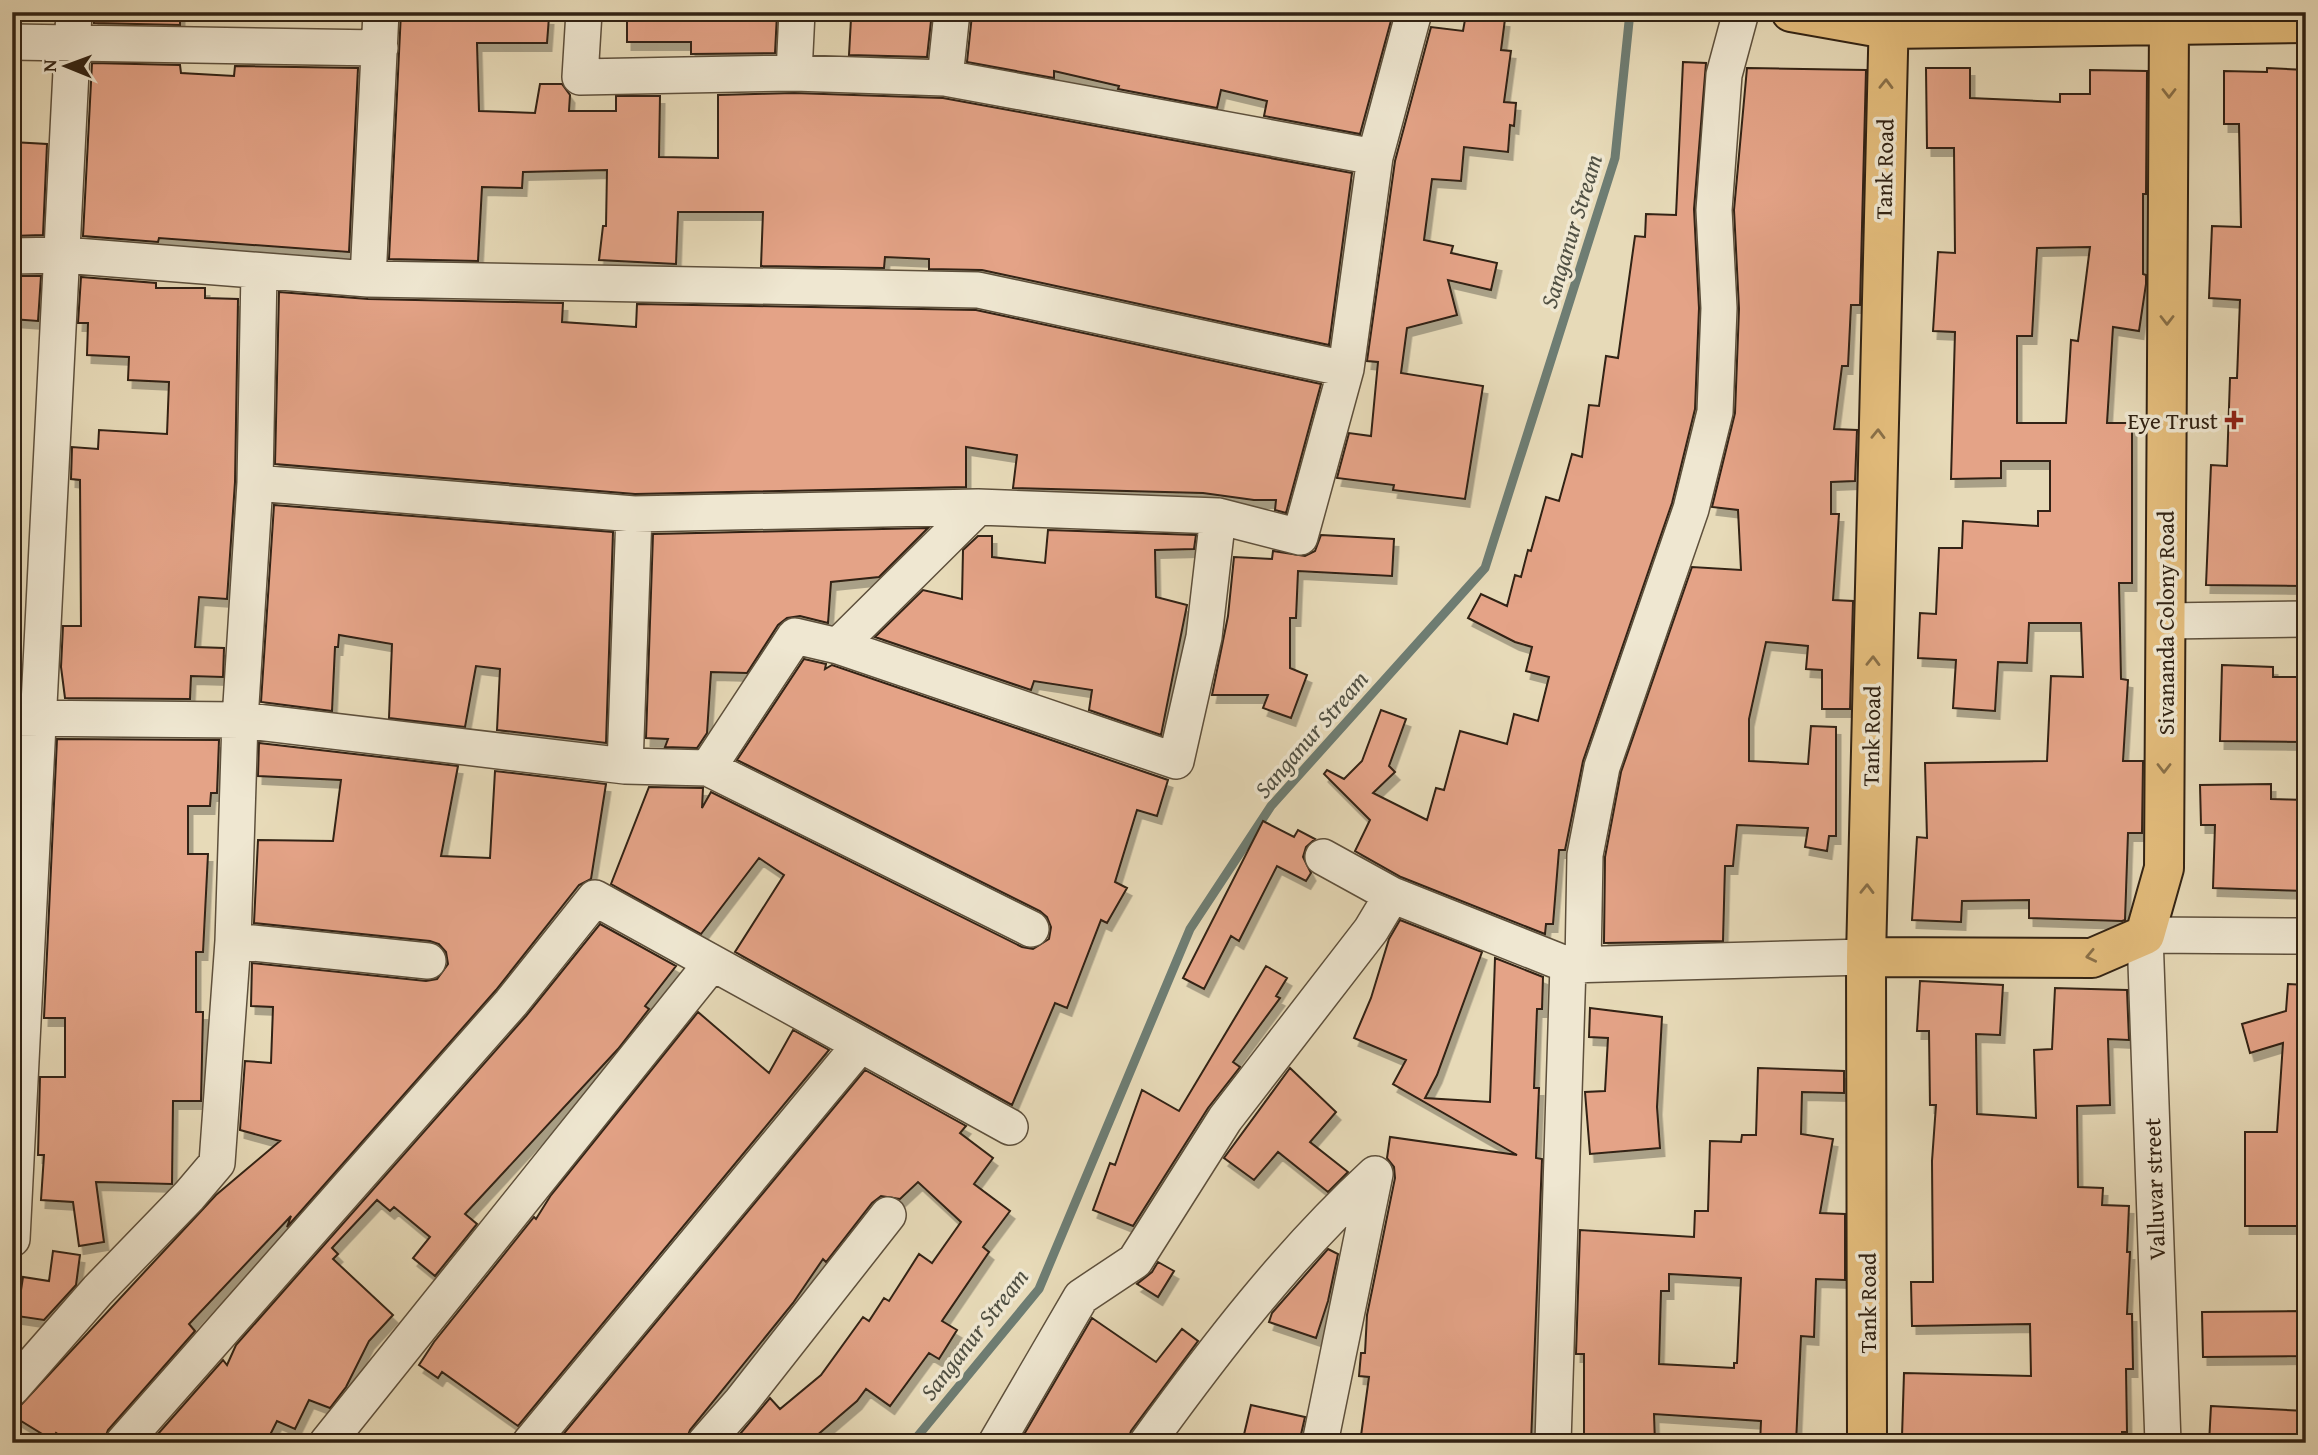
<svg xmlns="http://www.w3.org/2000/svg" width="2318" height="1455" viewBox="0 0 2318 1455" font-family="'Gentium Book Plus',serif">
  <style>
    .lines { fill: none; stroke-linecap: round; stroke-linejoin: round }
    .stream { stroke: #6e7d73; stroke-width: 9 }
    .building { fill: #e4a387; stroke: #312213; stroke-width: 2; fill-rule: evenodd; filter: url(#shadow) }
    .minor-casing { stroke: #5e503c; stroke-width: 38 }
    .major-casing { stroke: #312213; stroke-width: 42 }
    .minor { stroke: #efe7d1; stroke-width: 35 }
    .major { stroke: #e4bd7c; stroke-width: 38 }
    .oneway { stroke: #8a7048 }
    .poi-dot { fill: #8f2418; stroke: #efe7d1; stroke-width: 2.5 }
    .labels { text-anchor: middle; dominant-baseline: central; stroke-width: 7; stroke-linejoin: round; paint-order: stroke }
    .street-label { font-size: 23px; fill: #312213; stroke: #efe7d1 }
    .poi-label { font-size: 23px; fill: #312213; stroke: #efe7d1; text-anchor: end }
    .water-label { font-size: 24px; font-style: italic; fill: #505043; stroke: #efe7d1 }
  </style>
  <defs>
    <filter id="shadow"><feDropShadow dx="4.5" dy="8" stdDeviation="0" flood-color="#0004"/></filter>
  </defs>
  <rect width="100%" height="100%" fill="#e7dab8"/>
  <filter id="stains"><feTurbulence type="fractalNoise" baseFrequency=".00286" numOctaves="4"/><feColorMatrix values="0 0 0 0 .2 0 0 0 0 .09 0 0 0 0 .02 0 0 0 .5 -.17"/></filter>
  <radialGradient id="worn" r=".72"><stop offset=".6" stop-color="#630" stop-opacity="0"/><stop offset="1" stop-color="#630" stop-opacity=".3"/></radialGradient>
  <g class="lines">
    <path class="stream" d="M 912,1443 L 1039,1289 L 1190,929 L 1271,806 L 1485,568 L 1615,158 L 1630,12"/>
  </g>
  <path class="building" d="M 94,12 L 180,12 L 180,25 L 94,23 Z
    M 401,12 L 549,17 L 547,43 L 477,43 L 479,111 L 535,113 L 540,84 L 562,84 L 570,95 L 569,111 L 616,111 L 616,96 L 660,96 L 659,157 L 718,158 L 718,95 L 794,93 L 943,98 L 1352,173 L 1329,345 L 982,270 L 929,269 L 929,259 L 885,257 L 884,268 L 761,266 L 763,212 L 678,212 L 676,264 L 599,260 L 603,226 L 606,226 L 607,170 L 523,172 L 522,188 L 482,187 L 478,261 L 389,259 Z
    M 684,12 L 777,14 L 775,53 L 691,54 L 691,42 L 627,42 L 627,16 L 684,16 Z
    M 887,12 L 932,12 L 927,57 L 849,55 L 851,19 L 887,21 Z
    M 1016,12 L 1373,12 L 1392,17 L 1360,134 L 1264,116 L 1267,101 L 1221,90 L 1217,108 L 1118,89 L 1119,86 L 1054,71 L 1054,78 L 967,62 L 972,15 L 1016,17 Z
    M 1466,14 L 1505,19 L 1501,50 L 1511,51 L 1504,102 L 1516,103 L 1514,126 L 1510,125 L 1508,152 L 1464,147 L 1461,181 L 1432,179 L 1424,240 L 1453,246 L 1451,253 L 1497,263 L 1491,290 L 1448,280 L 1457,315 L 1407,328 L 1401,373 L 1483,386 L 1465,499 L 1393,490 L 1394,485 L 1337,478 L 1349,433 L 1371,436 L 1378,362 L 1367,361 L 1395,161 L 1431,27 L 1463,31 Z
    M 1683,62 L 1706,63 L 1694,209 L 1699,308 L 1695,409 L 1672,503 L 1583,761 L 1565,850 L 1559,850 L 1553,924 L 1546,924 L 1545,934 L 1401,877 L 1355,851 L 1370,820 L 1324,774 L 1327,770 L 1344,779 L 1362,761 L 1381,710 L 1406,719 L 1389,766 L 1395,772 L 1373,793 L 1427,820 L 1436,788 L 1444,790 L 1460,731 L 1507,744 L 1514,714 L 1538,721 L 1549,677 L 1526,671 L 1532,647 L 1515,642 L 1468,618 L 1481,594 L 1507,606 L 1515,575 L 1521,577 L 1528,550 L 1531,551 L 1546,497 L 1559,501 L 1572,454 L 1582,457 L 1589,405 L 1599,406 L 1606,356 L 1618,358 L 1635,236 L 1645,237 L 1646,214 L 1676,215 Z
    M 92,63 L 180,65 L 181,73 L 234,76 L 235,66 L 358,68 L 349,252 L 159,238 L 158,242 L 83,236 Z
    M 1747,68 L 1866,70 L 1860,305 L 1851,305 L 1848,366 L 1842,366 L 1834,429 L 1857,430 L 1855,481 L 1831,482 L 1831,514 L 1839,514 L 1833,600 L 1853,601 L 1850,709 L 1822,709 L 1822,670 L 1806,669 L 1808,646 L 1766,642 L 1749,719 L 1749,761 L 1808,764 L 1811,726 L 1836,727 L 1836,836 L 1829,836 L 1827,851 L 1805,847 L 1808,828 L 1737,825 L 1733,866 L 1725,866 L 1723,941 L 1604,943 L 1605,857 L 1621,772 L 1692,567 L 1741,570 L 1738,510 L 1712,507 L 1735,413 L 1739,309 L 1734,210 Z
    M 1926,68 L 1970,68 L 1970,98 L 2060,102 L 2060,94 L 2090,94 L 2090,70 L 2147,71 L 2146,194 L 2143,194 L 2143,274 L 2146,275 L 2146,284 L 2139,331 L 2113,327 L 2107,423 L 2132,423 L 2132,583 L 2119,583 L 2121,679 L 2128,680 L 2123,761 L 2143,761 L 2142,833 L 2128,833 L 2125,920 L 2122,921 L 2029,918 L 2029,900 L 1962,901 L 1961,922 L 1912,920 L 1917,837 L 1927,838 L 1925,763 L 2047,761 L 2051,676 L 2083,677 L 2081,623 L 2029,623 L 2027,663 L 1998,662 L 1995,711 L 1953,708 L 1956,660 L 1918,658 L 1920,613 L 1936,614 L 1939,548 L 1962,548 L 1963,521 L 2038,526 L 2038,511 L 2050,511 L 2050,461 L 2001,461 L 2001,478 L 1951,479 L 1955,332 L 1933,331 L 1938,252 L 1955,253 L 1954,148 L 1927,148 ZM 2090,247 L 2078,341 L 2071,340 L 2066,423 L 2017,423 L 2017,336 L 2032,336 L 2037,248 Z
    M 2267,68 L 2306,70 L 2306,125 L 2300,125 L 2298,146 L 2299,229 L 2306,229 L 2306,586 L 2206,585 L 2211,465 L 2227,466 L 2230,378 L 2237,378 L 2240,300 L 2209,298 L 2212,226 L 2241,227 L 2239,124 L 2224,124 L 2224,71 L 2267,72 Z
    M 12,142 L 47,144 L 43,235 L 12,236 Z
    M 12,276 L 41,276 L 38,321 L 12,319 Z
    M 81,277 L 156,283 L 156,288 L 205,288 L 205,298 L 238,299 L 235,482 L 227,599 L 199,597 L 195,647 L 224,648 L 223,677 L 191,676 L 190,699 L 65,698 L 61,667 L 63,626 L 81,626 L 80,480 L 71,479 L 72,447 L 98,449 L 99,430 L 167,434 L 169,382 L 128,380 L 129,357 L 87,355 L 88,323 L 78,323 Z
    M 279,292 L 368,299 L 563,303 L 562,322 L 636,327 L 637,304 L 976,310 L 1321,384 L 1286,513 L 1275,510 L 1276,500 L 1254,500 L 1203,493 L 1013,488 L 1017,455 L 966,447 L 966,487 L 635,494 L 275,464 Z
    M 274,505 L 613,532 L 606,743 L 497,730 L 500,669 L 476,666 L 465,727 L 389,718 L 392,644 L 339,635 L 338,647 L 335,647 L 332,711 L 261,702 Z
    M 928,528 L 879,577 L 831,582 L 828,623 L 800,616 L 787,618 L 778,625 L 747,673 L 711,672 L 707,733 L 697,748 L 665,747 L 668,739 L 646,738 L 653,534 Z
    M 1048,530 L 1196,535 L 1194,549 L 1155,550 L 1156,597 L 1187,605 L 1161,735 L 1089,710 L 1092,690 L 1034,681 L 1031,690 L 875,637 L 923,590 L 962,599 L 963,550 L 978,536 L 992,536 L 992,557 L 1045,563 Z
    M 1321,535 L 1394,539 L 1392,576 L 1298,571 L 1296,618 L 1290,618 L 1290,668 L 1307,675 L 1291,718 L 1263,708 L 1268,695 L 1212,695 L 1228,616 L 1234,557 L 1272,559 L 1273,551 L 1305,556 L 1315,551 Z
    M 804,659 L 826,664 L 825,669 L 832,665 L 1168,780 L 1157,816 L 1137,810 L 1115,882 L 1127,888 L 1107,923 L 1101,920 L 1067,1008 L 1055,1003 L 1012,1105 L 735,952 L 784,875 L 759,858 L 701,934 L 611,884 L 649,787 L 703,788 L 702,808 L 711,792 L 1022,947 L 1033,949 L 1049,939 L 1051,927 L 1047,917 L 1040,911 L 737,760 Z
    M 2222,665 L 2273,667 L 2273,677 L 2306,677 L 2306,742 L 2220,741 Z
    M 12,738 L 17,738 L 12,835 Z
    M 57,739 L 219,740 L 217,793 L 211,793 L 210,806 L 188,806 L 188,854 L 208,854 L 203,952 L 196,952 L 196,1012 L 203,1012 L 201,1101 L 173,1101 L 172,1184 L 96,1182 L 104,1242 L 79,1246 L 73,1202 L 41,1200 L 44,1155 L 38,1155 L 40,1077 L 65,1077 L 65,1018 L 44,1018 Z
    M 259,743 L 458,766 L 441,856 L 490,858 L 495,771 L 606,784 L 591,879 L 579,885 L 496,990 L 287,1227 L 291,1216 L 189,1324 L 195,1331 L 108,1430 L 103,1443 L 71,1443 L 56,1433 L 52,1440 L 13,1416 L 19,1407 L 216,1195 L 280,1141 L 240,1130 L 245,1061 L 271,1063 L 273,1007 L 251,1006 L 252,963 L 426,981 L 437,979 L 448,964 L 446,952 L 439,944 L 430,941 L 254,923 L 258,840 L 333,841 L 341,780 L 258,776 Z
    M 2271,784 L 2271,799 L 2306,800 L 2306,891 L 2213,888 L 2215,825 L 2201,825 L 2200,785 Z
    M 1263,821 L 1294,837 L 1298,830 L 1315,839 L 1306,847 L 1303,857 L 1311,873 L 1306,881 L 1277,866 L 1239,941 L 1231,936 L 1204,989 L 1183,978 Z
    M 1400,920 L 1482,952 L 1437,1075 L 1425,1098 L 1490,1102 L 1495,958 L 1543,977 L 1542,1009 L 1537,1009 L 1534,1088 L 1539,1088 L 1536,1158 L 1542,1159 L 1531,1443 L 1360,1443 L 1369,1377 L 1359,1376 L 1361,1353 L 1365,1353 L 1367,1315 L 1395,1178 L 1394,1167 L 1387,1158 L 1390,1137 L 1517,1155 L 1393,1084 L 1406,1060 L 1354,1038 L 1371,998 L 1389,939 Z
    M 600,924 L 676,966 L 645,1006 L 649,1009 L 618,1049 L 465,1214 L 477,1224 L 435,1276 L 413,1258 L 430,1237 L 394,1207 L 390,1211 L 377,1200 L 332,1248 L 338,1254 L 333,1259 L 393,1315 L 369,1341 L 346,1387 L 330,1408 L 309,1400 L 295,1429 L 277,1421 L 266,1443 L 150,1443 L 223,1360 L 227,1365 L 236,1345 L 526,1016 Z
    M 1266,966 L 1287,978 L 1276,996 L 1280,998 L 1233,1062 L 1240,1067 L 1208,1108 L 1133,1226 L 1093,1210 L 1110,1163 L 1115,1165 L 1142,1090 L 1179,1111 Z
    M 1920,981 L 2003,985 L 2000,1035 L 1976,1034 L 1977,1114 L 2036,1118 L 2034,1050 L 2052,1049 L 2055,988 L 2127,990 L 2129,1040 L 2108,1039 L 2110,1105 L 2077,1106 L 2078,1187 L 2103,1188 L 2102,1205 L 2129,1206 L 2127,1252 L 2130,1252 L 2127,1314 L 2132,1314 L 2133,1369 L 2126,1369 L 2127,1432 L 2122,1432 L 2122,1443 L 1908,1443 L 1908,1437 L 1902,1437 L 1904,1373 L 2031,1376 L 2030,1324 L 1912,1326 L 1911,1282 L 1933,1282 L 1932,1161 L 1936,1105 L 1930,1105 L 1929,1031 L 1917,1031 Z
    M 2288,984 L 2306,985 L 2306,1226 L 2245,1226 L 2245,1132 L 2277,1132 L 2283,1043 L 2250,1053 L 2242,1024 L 2286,1011 Z
    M 1590,1008 L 1662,1017 L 1657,1107 L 1660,1148 L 1590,1154 L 1585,1092 L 1605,1091 L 1608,1038 L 1589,1037 Z
    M 698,1012 L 769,1073 L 793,1030 L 829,1050 L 518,1426 L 442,1372 L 438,1378 L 419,1365 L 434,1342 L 534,1217 L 536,1219 L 551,1195 Z
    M 1290,1068 L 1336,1112 L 1310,1142 L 1348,1172 L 1328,1192 L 1278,1152 L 1254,1180 L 1224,1158 Z
    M 1758,1068 L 1844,1071 L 1844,1093 L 1802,1092 L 1801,1134 L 1833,1139 L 1820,1213 L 1845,1214 L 1845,1280 L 1816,1279 L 1814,1337 L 1801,1336 L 1796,1443 L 1760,1443 L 1761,1421 L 1654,1414 L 1655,1443 L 1584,1443 L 1584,1354 L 1576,1354 L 1580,1230 L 1694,1237 L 1695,1211 L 1708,1211 L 1710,1141 L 1741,1142 L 1742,1135 L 1756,1135 ZM 1669,1274 L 1741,1278 L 1737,1363 L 1734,1363 L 1734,1368 L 1659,1364 L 1661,1291 L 1669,1291 Z
    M 865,1070 L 966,1126 L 960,1133 L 993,1158 L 974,1184 L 1010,1211 L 983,1247 L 989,1252 L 942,1321 L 957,1330 L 939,1359 L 929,1353 L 890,1406 L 866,1389 L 857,1401 L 808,1443 L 748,1443 L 740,1434 L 770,1398 L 780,1409 L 821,1375 L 863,1317 L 869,1321 L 884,1298 L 889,1301 L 919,1254 L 932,1263 L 961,1222 L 918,1182 L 900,1199 L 881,1196 L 872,1203 L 826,1262 L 823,1259 L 793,1303 L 690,1430 L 685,1443 L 556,1443 Z
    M 1328,1249 L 1338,1254 L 1328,1301 L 1316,1338 L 1269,1322 L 1272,1313 Z
    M 53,1251 L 80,1255 L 76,1285 L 44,1320 L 17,1316 L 23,1277 L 49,1281 Z
    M 1158,1262 L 1174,1271 L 1158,1297 L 1137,1284 L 1152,1272 Z
    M 2306,1311 L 2306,1356 L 2203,1357 L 2202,1312 Z
    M 1092,1318 L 1156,1362 L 1182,1329 L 1198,1341 L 1131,1431 L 1127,1443 L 1019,1443 Z
    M 1251,1405 L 1305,1417 L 1299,1443 L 1242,1443 Z
    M 2211,1406 L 2306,1411 L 2306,1443 L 2209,1443 Z"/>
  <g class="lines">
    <defs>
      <path id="minor" d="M 584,12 L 580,77 L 794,73 L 945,78 L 1375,157
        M 12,42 L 380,48
        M 794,73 L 797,12
        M 945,78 L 952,12
        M 12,256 L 63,255 L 368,279 L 978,290 L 1346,369
        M 368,279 L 381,12
        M 255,483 L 634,514 L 978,507 L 1218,516 L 1300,537 L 1346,369 L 1375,157 L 1414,12
        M 2165,621 L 2306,619
        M 838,646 L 1176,761 L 1204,637 L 1218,516
        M 12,718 L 240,720 L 625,766 L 708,768 L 1031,929
        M 625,766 L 634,514
        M 708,768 L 795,636 L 838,646 L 978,507
        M 1392,895 L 1568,965
        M 233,941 L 428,961
        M 1583,965 L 1585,855 L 1602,767 L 1691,509 L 1715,412 L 1719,308 L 1714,210 L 1724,75 L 1741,12
        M 12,1239 L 74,12
        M 12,1388 L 98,1290 L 189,1196 L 217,1163 L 233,941 L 240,720 L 255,483 L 259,271
        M 123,1443 L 511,1003 L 595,898 L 1010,1127
        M 327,1443 L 712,963
        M 530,1443 L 860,1045
        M 705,1443 L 741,1402 L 888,1215
        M 996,1443 L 1081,1297 L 1135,1261 L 1225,1119 L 1371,930 L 1392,895 L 1323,857
        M 1147,1443 C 1216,1348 1288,1254 1375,1174
        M 1320,1443 L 1375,1174
        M 1553,1443 L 1568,965 L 1866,957
        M 2163,1443 L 2145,935 L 2306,936"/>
      <path id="major" d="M 1791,12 L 1887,29 L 2306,23
        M 1866,957 L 2092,958 L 2145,935 L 2164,868 L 2169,25
        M 1867,1443 L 1866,957 L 1889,12"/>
    </defs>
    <use href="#minor" class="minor-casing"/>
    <use href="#major" class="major-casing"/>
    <use href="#minor" class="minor"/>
    <use href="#major" class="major"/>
  </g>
  <defs><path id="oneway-chevron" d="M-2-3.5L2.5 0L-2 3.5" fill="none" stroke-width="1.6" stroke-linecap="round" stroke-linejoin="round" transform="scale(1.75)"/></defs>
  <g class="oneway">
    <use href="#oneway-chevron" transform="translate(1886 84) rotate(-89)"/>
    <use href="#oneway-chevron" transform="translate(2169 93) rotate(90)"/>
    <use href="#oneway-chevron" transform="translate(2167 320) rotate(90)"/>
    <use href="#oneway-chevron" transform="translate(1878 434) rotate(-89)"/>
    <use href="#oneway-chevron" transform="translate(1873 661) rotate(-89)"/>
    <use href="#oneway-chevron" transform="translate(2164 768) rotate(90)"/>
    <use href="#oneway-chevron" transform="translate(1867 889) rotate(-89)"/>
    <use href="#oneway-chevron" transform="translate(2091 956) rotate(168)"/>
  </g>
  <path class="poi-dot" d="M2230.5 409.5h7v7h7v7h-7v7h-7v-7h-7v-7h7z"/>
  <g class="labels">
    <g class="street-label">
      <text transform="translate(1884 169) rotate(-89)">Tank Road</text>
      <text transform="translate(2165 623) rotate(-90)">Sivananda Colony Road</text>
      <text transform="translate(1871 736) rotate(-89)">Tank Road</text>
      <text transform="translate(2154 1189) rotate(-92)">Valluvar street</text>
      <text transform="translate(1867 1303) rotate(-90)">Tank Road</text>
    </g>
    <g class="poi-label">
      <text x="2218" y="420">Eye Trust</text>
    </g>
    <g class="water-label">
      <text transform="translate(1571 231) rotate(-73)">Sanganur Stream</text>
      <text transform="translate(1311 734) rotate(-49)">Sanganur Stream</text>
      <text transform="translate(974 1334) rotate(-52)">Sanganur Stream</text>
    </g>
  </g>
  <rect width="2318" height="1455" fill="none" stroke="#e7dab8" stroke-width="42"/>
  <rect x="14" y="14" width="2290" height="1427" fill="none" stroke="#312213" stroke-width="3.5"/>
  <rect x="21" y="21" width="2276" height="1413" fill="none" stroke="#312213" stroke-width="2"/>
  <g transform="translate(66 66) rotate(271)" stroke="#efe7d1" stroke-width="5" paint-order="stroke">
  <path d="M0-5L12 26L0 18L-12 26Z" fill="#312213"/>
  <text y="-10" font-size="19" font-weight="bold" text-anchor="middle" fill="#312213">N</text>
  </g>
  <rect width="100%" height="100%" filter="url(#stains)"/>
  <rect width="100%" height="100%" fill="url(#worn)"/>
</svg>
